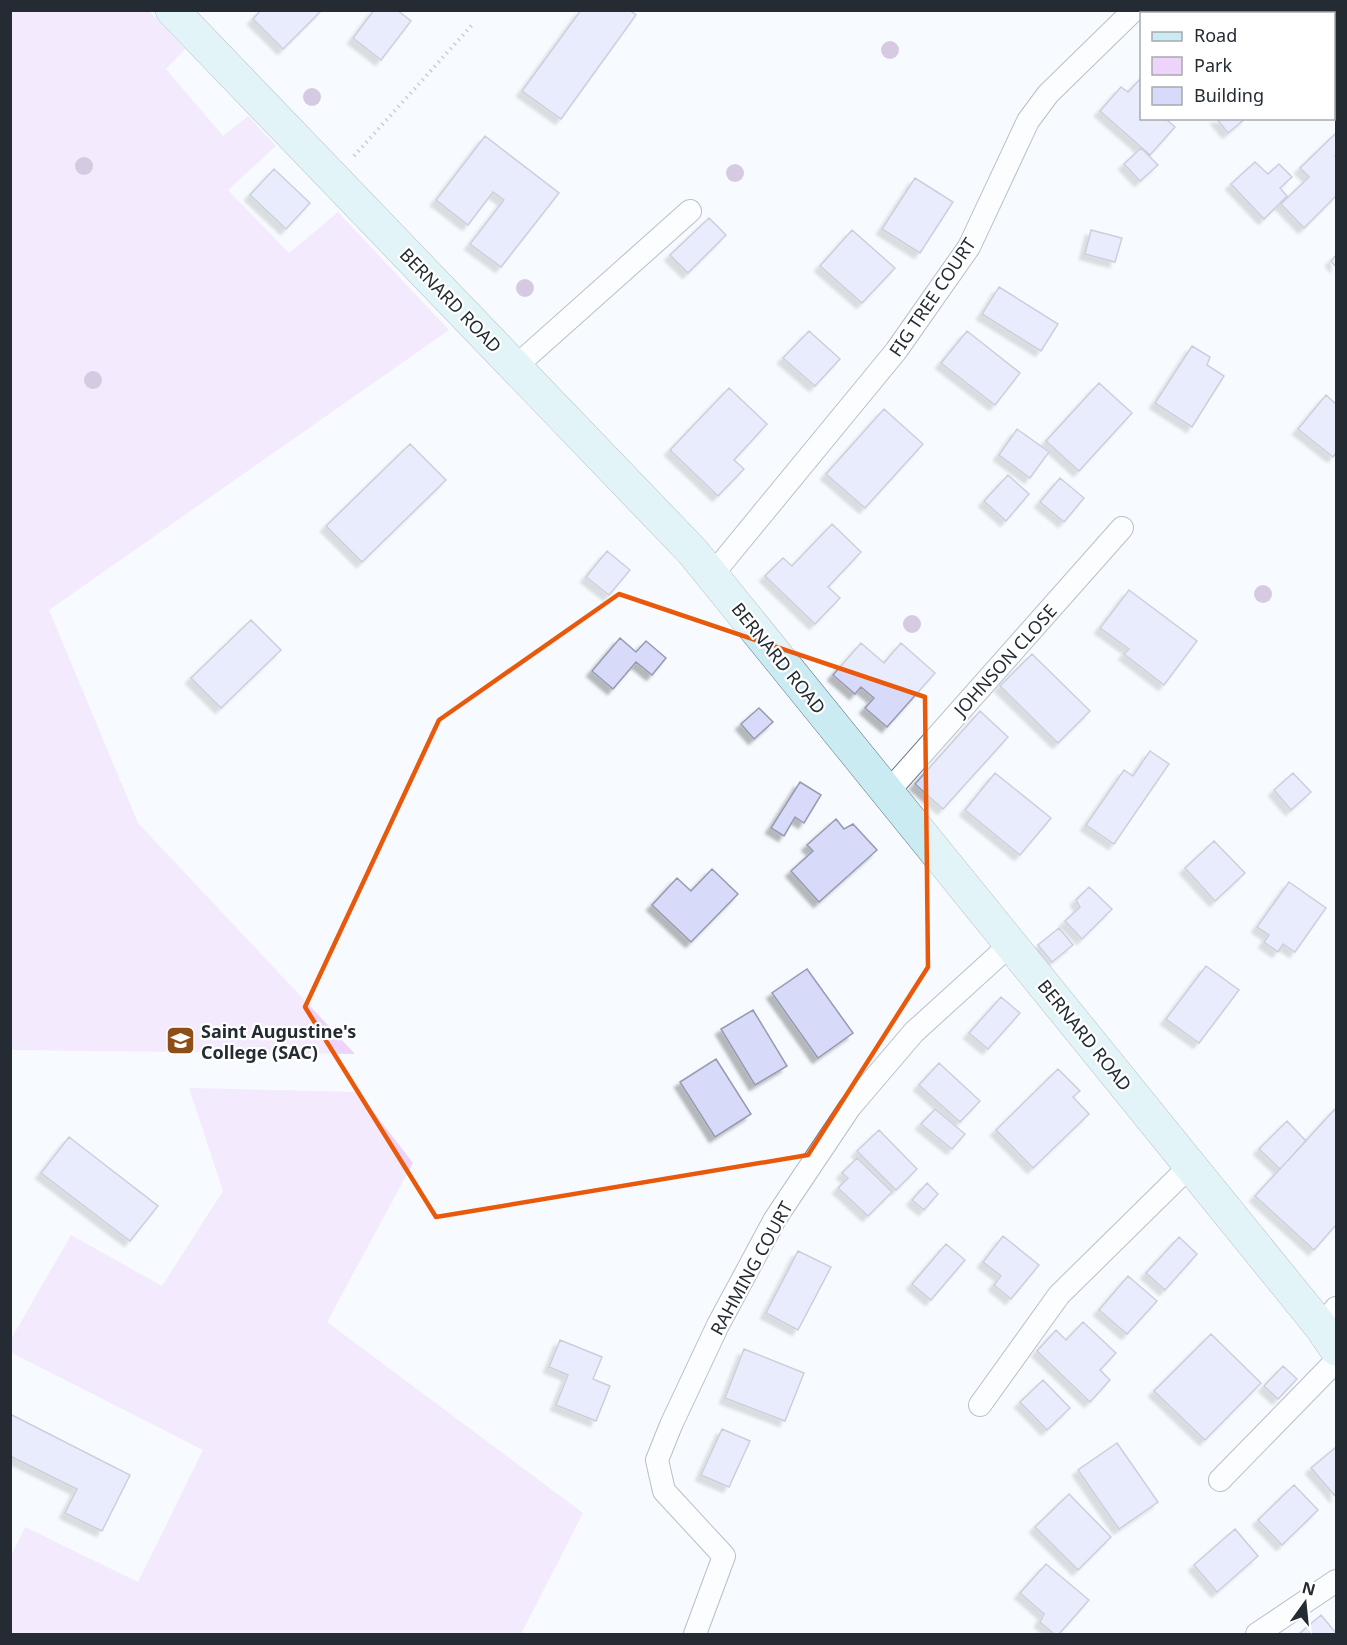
<svg xmlns="http://www.w3.org/2000/svg" width="1347" height="1645" viewBox="0 0 1347 1645" font-family="'Noto Sans',sans-serif">
  <style>
    .green { fill: #eed4fa }
    .building { fill: #d7daf9; stroke: #979ab0; stroke-width: 1.5; filter: url(#shadow) }
    .lines { fill: none; stroke-linecap: round; stroke-linejoin: round }
    .street-casing { stroke: #677888; stroke-width: 24 }
    .secondary-casing { stroke: #677888; stroke-width: 34 }
    .path { stroke: #94999f; stroke-width: 4; stroke-dasharray: 1.5 4.5; stroke-linecap: butt }
    .street { stroke: #fff; stroke-width: 22 }
    .secondary { stroke: #caebf2; stroke-width: 33 }
    .tree { fill: #ac8fbc }
    .marked { fill: none; stroke: #e8590c; stroke-width: 4.5; stroke-linejoin: round }
    .labels { text-anchor: middle; dominant-baseline: central; stroke-width: 4.5; stroke-linejoin: round; paint-order: stroke }
    .street-label { font-size: 18px; fill: #242b32; stroke: #fff }
    .poi-label { font-size: 18px; font-weight: bold; fill: #242b32; stroke: #fff; text-anchor: start }
  </style>
  <defs>
    <filter id="shadow"><feDropShadow dx="-5.5" dy="5.5" stdDeviation="1.5" flood-color="#0004"/></filter>
  </defs>
  <rect width="100%" height="100%" fill="#f7fbff"/>
  <path class="green" d="M 11,10 L 149,11 L 185,49 L 166,69 L 223,136 L 248,116 L 276,146 L 228,190 L 289,253 L 338,212 L 449,330 L 49,610 L 138,823 L 355,1054 L 11,1050 Z
    M 189,1088 L 358,1092 L 413,1163 L 327,1322 L 583,1513 L 521,1634 L 11,1634 L 11,1556 L 25,1527 L 138,1582 L 203,1450 L 10,1352 L 11,1339 L 71,1235 L 162,1286 L 223,1191 Z"/>
  <path class="building" d="M 261,10 L 322,10 L 283,49 L 253,19 Z
    M 374,10 L 397,10 L 411,21 L 381,60 L 353,38 Z
    M 581,10 L 629,10 L 636,15 L 561,119 L 522,91 Z
    M 1157,10 L 1216,10 L 1219,14 L 1154,14 Z
    M 1142,77 L 1142,118 L 1165,118 L 1175,127 L 1150,155 L 1100,111 L 1121,87 L 1128,92 Z
    M 1216,118 L 1246,118 L 1228,133 Z
    M 1336,133 L 1336,154 L 1335,156 L 1336,158 L 1336,196 L 1304,228 L 1281,204 L 1309,177 L 1300,168 Z
    M 485,136 L 559,193 L 501,267 L 470,244 L 504,200 L 493,192 L 468,225 L 436,200 Z
    M 1141,148 L 1158,165 L 1140,181 L 1124,164 Z
    M 1255,162 L 1268,174 L 1279,164 L 1292,177 L 1280,188 L 1287,196 L 1264,219 L 1231,184 Z
    M 274,169 L 310,203 L 286,229 L 250,195 Z
    M 915,178 L 953,202 L 920,253 L 882,229 Z
    M 709,218 L 726,235 L 688,273 L 670,255 Z
    M 852,230 L 895,268 L 862,303 L 820,266 Z
    M 1091,230 L 1122,238 L 1115,262 L 1085,254 Z
    M 1336,255 L 1336,267 L 1331,261 Z
    M 999,287 L 1058,324 L 1041,351 L 982,314 Z
    M 809,331 L 840,359 L 815,386 L 783,358 Z
    M 967,331 L 1020,373 L 995,405 L 941,363 Z
    M 1192,346 L 1210,357 L 1207,365 L 1224,376 L 1192,427 L 1155,403 Z
    M 1099,383 L 1132,413 L 1079,471 L 1046,441 Z
    M 729,388 L 767,424 L 734,460 L 744,469 L 718,496 L 670,450 Z
    M 1326,395 L 1336,404 L 1336,453 L 1333,457 L 1298,429 Z
    M 884,409 L 923,444 L 865,508 L 826,474 Z
    M 1017,429 L 1049,452 L 1030,478 L 999,455 Z
    M 410,444 L 446,480 L 362,562 L 326,526 Z
    M 1008,475 L 1029,494 L 1006,521 L 984,501 Z
    M 1060,478 L 1084,498 L 1064,522 L 1040,502 Z
    M 832,524 L 861,552 L 828,587 L 840,598 L 815,624 L 765,576 L 783,558 L 792,566 Z
    M 607,551 L 630,570 L 609,595 L 586,577 Z
    M 1129,590 L 1197,641 L 1164,685 L 1124,654 L 1129,649 L 1100,628 Z
    M 251,620 L 281,650 L 221,708 L 191,678 Z
    M 620,638 L 636,652 L 646,641 L 666,658 L 652,675 L 636,662 L 613,689 L 592,671 Z
    M 861,643 L 884,663 L 901,643 L 935,673 L 887,727 L 865,708 L 874,698 L 861,687 L 855,694 L 833,675 Z
    M 1032,654 L 1090,711 L 1058,743 L 1000,686 Z
    M 759,708 L 773,722 L 754,739 L 741,724 Z
    M 980,711 L 1008,737 L 943,809 L 915,784 Z
    M 1150,751 L 1169,764 L 1114,844 L 1086,825 L 1124,770 L 1133,776 Z
    M 995,773 L 1051,818 L 1020,855 L 965,810 Z
    M 1293,773 L 1311,792 L 1291,810 L 1274,790 Z
    M 800,782 L 821,795 L 804,823 L 795,817 L 784,836 L 771,828 Z
    M 836,819 L 844,829 L 853,824 L 877,850 L 819,902 L 791,871 L 813,851 L 807,845 Z
    M 1214,841 L 1245,873 L 1215,901 L 1185,868 Z
    M 712,869 L 738,894 L 691,942 L 652,905 L 677,878 L 691,891 Z
    M 1289,882 L 1326,908 L 1295,952 L 1283,944 L 1278,952 L 1264,942 L 1269,935 L 1257,927 Z
    M 1089,887 L 1112,909 L 1082,939 L 1065,921 L 1080,907 L 1076,900 Z
    M 1059,928 L 1073,945 L 1052,962 L 1038,945 Z
    M 1206,966 L 1239,990 L 1199,1043 L 1166,1019 Z
    M 807,969 L 853,1033 L 818,1058 L 772,993 Z
    M 1001,997 L 1020,1013 L 988,1049 L 969,1033 Z
    M 753,1010 L 787,1066 L 755,1085 L 721,1029 Z
    M 716,1059 L 751,1114 L 715,1137 L 680,1082 Z
    M 939,1063 L 980,1101 L 960,1122 L 919,1085 Z
    M 1058,1069 L 1080,1091 L 1073,1097 L 1089,1114 L 1033,1168 L 996,1130 Z
    M 1336,1108 L 1336,1225 L 1314,1250 L 1255,1196 Z
    M 935,1109 L 965,1134 L 952,1149 L 921,1124 Z
    M 1287,1121 L 1306,1141 L 1280,1169 L 1259,1149 Z
    M 879,1130 L 917,1169 L 896,1190 L 857,1151 Z
    M 69,1137 L 158,1206 L 130,1241 L 41,1173 Z
    M 857,1158 L 892,1192 L 868,1216 L 838,1188 L 848,1178 L 842,1173 Z
    M 927,1183 L 938,1194 L 924,1210 L 912,1200 Z
    M 1003,1236 L 1039,1265 L 1011,1299 L 994,1285 L 1001,1276 L 983,1262 Z
    M 1179,1237 L 1197,1254 L 1165,1290 L 1146,1273 Z
    M 946,1244 L 965,1260 L 931,1300 L 912,1284 Z
    M 798,1251 L 831,1267 L 798,1330 L 766,1313 Z
    M 1128,1276 L 1157,1301 L 1127,1334 L 1099,1310 Z
    M 1083,1322 L 1116,1353 L 1100,1370 L 1110,1380 L 1090,1402 L 1037,1351 L 1056,1330 L 1066,1340 Z
    M 1211,1334 L 1261,1383 L 1205,1440 L 1154,1391 Z
    M 560,1340 L 602,1357 L 593,1379 L 610,1386 L 596,1421 L 556,1405 L 568,1375 L 549,1367 Z
    M 744,1349 L 804,1373 L 785,1421 L 725,1398 Z
    M 1283,1366 L 1297,1379 L 1278,1399 L 1264,1386 Z
    M 1043,1380 L 1070,1408 L 1047,1430 L 1020,1402 Z
    M 10,1414 L 130,1475 L 102,1531 L 65,1513 L 77,1489 L 10,1456 Z
    M 722,1429 L 750,1441 L 729,1487 L 701,1475 Z
    M 1117,1443 L 1158,1502 L 1119,1529 L 1078,1470 Z
    M 1336,1447 L 1336,1497 L 1311,1468 Z
    M 1294,1485 L 1318,1510 L 1282,1545 L 1258,1520 Z
    M 1069,1494 L 1111,1537 L 1078,1570 L 1035,1527 Z
    M 1235,1529 L 1258,1556 L 1217,1592 L 1194,1565 Z
    M 1046,1564 L 1089,1600 L 1059,1634 L 1054,1634 L 1040,1622 L 1044,1614 L 1020,1593 Z
    M 1321,1615 L 1336,1633 L 1336,1634 L 1299,1634 Z"/>
  <g class="lines">
    <defs>
      <path id="street" d="M 1258,10 L 1261,14
        M 1334,90 L 1336,93
        M 515,367 L 690,211
        M 712,575 L 896,351 L 969,247 L 1028,121 L 1048,94 L 1134,10
        M 888,792 L 1122,528
        M 1321,1327 L 1336,1308
        M 980,1405 L 1059,1295 L 1191,1165
        M 1220,1480 L 1336,1361
        M 695,1634 L 724,1556 L 664,1491 L 657,1460 L 671,1425 L 718,1325 L 775,1219 L 850,1107 L 914,1032 L 1011,944
        M 1257,1634 L 1336,1581"/>
      <path id="secondary" d="M 172,10 L 692,551 L 1321,1327 L 1336,1349"/>
    </defs>
    <use href="#street" class="street-casing"/>
    <use href="#secondary" class="secondary-casing"/>
    <path class="path" d="M 354,156 L 472,25"/>
    <use href="#street" class="street"/>
    <use href="#secondary" class="secondary"/>
  </g>
  <g class="tree">
    <circle cx="890" cy="50" r="9"/>
    <circle cx="312" cy="97" r="9"/>
    <circle cx="84" cy="166" r="9"/>
    <circle cx="735" cy="173" r="9"/>
    <circle cx="525" cy="288" r="9"/>
    <circle cx="93" cy="380" r="9"/>
    <circle cx="1263" cy="594" r="9"/>
    <circle cx="912" cy="624" r="9"/>
  </g>
  <path d="M0 0H1347V1645H0ZM 619,594 L 925,697 L 928,967 L 808,1155 L 436,1217 L 305,1007 L 439,720 Z" fill="#f7fbff" fill-opacity=".55" fill-rule="evenodd"/>
  <path class="marked" d="M 619,594 L 925,697 L 928,967 L 808,1155 L 436,1217 L 305,1007 L 439,720 Z"/>
  <defs>
    <symbol id="school-square" viewBox="-11 -11 22 22"><rect x="-9" y="-9" width="18" height="18" rx="4" fill="#8e4e17" stroke="#fff"/><path d="M0-5L7-2L0 1L-7-2ZM-4 1L0 2.5L4 1V4Q0 6-4 4Z" fill="#fff"/></symbol>
  </defs>
  <g fill-rule="evenodd">
    <use href="#school-square" x="164" y="1024" width="33" height="33"/>
  </g>
  <g class="labels">
    <g class="street-label">
      <text transform="translate(932 297) rotate(-56)">FIG TREE COURT</text>
      <text transform="translate(451 300) rotate(46)">BERNARD ROAD</text>
      <text transform="translate(779 658) rotate(51)">BERNARD ROAD</text>
      <text transform="translate(1005 660) rotate(-48)">JOHNSON CLOSE</text>
      <text transform="translate(1085 1035) rotate(51)">BERNARD ROAD</text>
      <text transform="translate(751 1268) rotate(-61)">RAHMING COURT</text>
    </g>
    <g class="poi-label">
      <text x="201" y="1031">Saint Augustine's<tspan x="201" dy="21">College (SAC)</tspan></text>
    </g>
  </g>
  <rect width="1347" height="1645" fill="none" stroke="#242b32" stroke-width="24"/>
  <rect x="1140" y="12" width="195" height="108" fill="#ffffff" stroke="#a7aaad" stroke-width="1.5"/>
  <rect x="1152" y="32" width="30" height="9" fill="#caebf2" stroke="#a7aaad" stroke-width="1.5"/>
  <text x="1194" y="42" font-size="18" fill="#242b32">Road</text>
  <rect x="1152" y="57" width="30" height="18" fill="#eed4fa" stroke="#a7aaad" stroke-width="1.5"/>
  <text x="1194" y="72" font-size="18" fill="#242b32">Park</text>
  <rect x="1152" y="87" width="30" height="18" fill="#d7daf9" stroke="#a7aaad" stroke-width="1.5"/>
  <text x="1194" y="102" font-size="18" fill="#242b32">Building</text>
  <g transform="translate(1305 1603) rotate(15)" stroke="#ffffff" stroke-width="4.5" paint-order="stroke">
  <path d="M0-4.5L10 22L0 15L-10 22Z" fill="#242b32"/>
  <text y="-9" font-size="16" font-weight="bold" text-anchor="middle" fill="#242b32">N</text>
  </g>
</svg>
